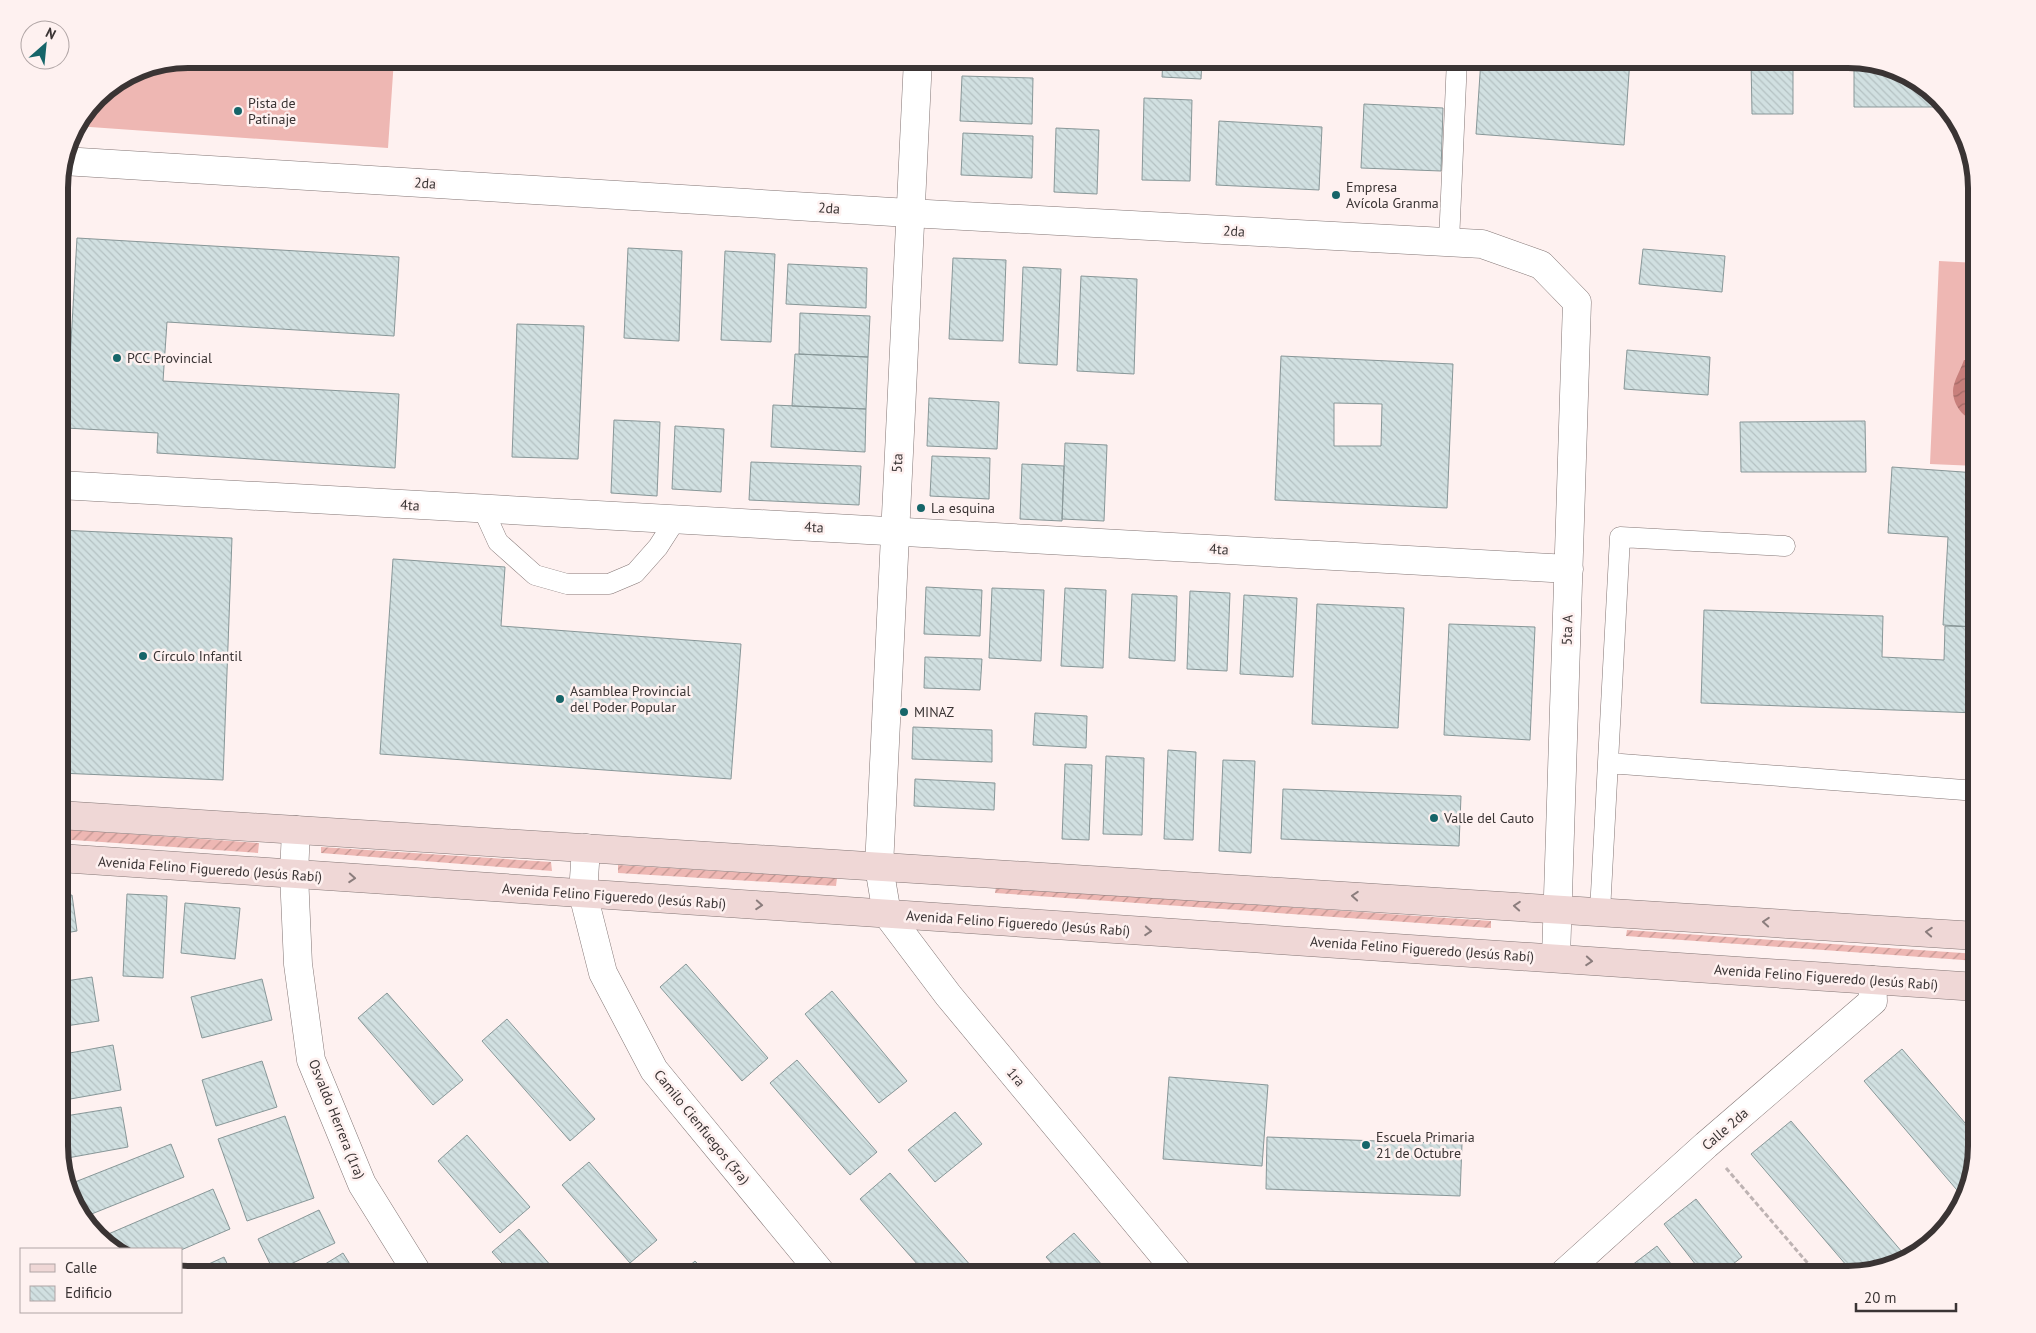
<svg xmlns="http://www.w3.org/2000/svg" width="2036" height="1333" viewBox="0 0 2036 1333" font-family="'PT Sans',sans-serif">
  <style>
    .garden { fill: url(#garden-furrows) }
    .pitch { fill: #eeb7b3 }
    .water { fill: url(#water-waves) }
    .building { fill: url(#building-back-hatch); stroke: #889798; fill-rule: evenodd }
    .lines { fill: none; stroke-linecap: round; stroke-linejoin: round }
    .service-casing { stroke: #837675; stroke-width: 21 }
    .minor-casing { stroke: #837675; stroke-width: 29 }
    .tertiary-casing { stroke: #837675; stroke-width: 29 }
    .secondary-casing { stroke: #837675; stroke-width: 29 }
    .path { stroke: #beb3b3; stroke-width: 3; stroke-dasharray: 5 2.5; stroke-linecap: butt }
    .service { stroke: #fff; stroke-width: 20 }
    .minor { stroke: #fff; stroke-width: 28 }
    .tertiary { stroke: #fff; stroke-width: 28 }
    .secondary { stroke: #efd7d6; stroke-width: 28 }
    .oneway { stroke: #8b7d7d }
    .poi-dot { fill: #166569; stroke: #fef1f0; stroke-width: 2 }
    .labels { text-anchor: middle; dominant-baseline: central; stroke-width: 5; stroke-linejoin: round; paint-order: stroke }
    .poi-label { font-size: 14px; fill: #3a3434; stroke: #fef1f0; text-anchor: start }
    .street-label { font-size: 14px; fill: #3a3434; stroke: #fef1f0 }
    .rim { fill: none; stroke: #3a3434; stroke-width: 6 }
  </style>
  <defs>
    <pattern id="garden-furrows" width="10" height="10" patternUnits="userSpaceOnUse" patternTransform="scale(1.25)"><rect width="10" height="10" fill="#eeb7b3"/><path d="M-1 1l2-2M0 10L10 0M9 11l2-2" fill="none" stroke="#c29692"/></pattern>
    <pattern id="water-waves" width="16" height="10" patternUnits="userSpaceOnUse" patternTransform="scale(1.25)"><rect width="16" height="10" fill="#c8807c"/><path d="M0 5q4-4 8 0t8 0" fill="none" stroke="#a36a66"/></pattern>
    <pattern id="building-back-hatch" width="6" height="6" patternUnits="userSpaceOnUse" patternTransform="scale(1.25)"><rect width="6" height="6" fill="#d1e0e1"/><path d="M-1 5l2 2M0 0l6 6M5-1l2 2" fill="none" stroke="#b4c1c2"/></pattern>
  </defs>
  <rect width="100%" height="100%" fill="#fef1f0"/>
  <path class="garden" d="M 59,829 L 259,843 L 258,853 L 59,839 Z
    M 321,847 L 551,862 L 552,871 L 321,853 Z
    M 618,865 L 837,878 L 836,886 L 618,873 Z
    M 996,887 L 1491,921 L 1491,928 L 995,893 Z
    M 1627,930 L 1977,954 L 1977,961 L 1626,936 Z"/>
  <path class="pitch" d="M 187,59 L 394,59 L 388,148 L 76,126 L 97,96 L 138,68 Z
    M 1939,261 L 1977,263 L 1977,466 L 1930,464 Z"/>
  <path class="water" d="M 1964,360 L 1977,360 L 1977,420 C 1964,420 1953,405 1953,391 C 1953,382 1961,369 1964,360 Z"/>
  <path class="building" d="M 677,59 L 776,59 L 775,63 Z
    M 1163,59 L 1202,59 L 1201,79 L 1162,77 Z
    M 1481,59 L 1630,59 L 1624,145 L 1476,134 Z
    M 1751,59 L 1793,59 L 1793,114 L 1752,114 Z
    M 1854,60 L 1920,80 L 1939,101 L 1940,107 L 1854,107 Z
    M 962,76 L 1033,78 L 1032,124 L 960,121 Z
    M 1144,98 L 1192,100 L 1190,181 L 1142,180 Z
    M 1364,104 L 1443,108 L 1441,171 L 1361,168 Z
    M 1219,121 L 1322,127 L 1319,190 L 1216,185 Z
    M 1056,128 L 1099,130 L 1097,194 L 1054,192 Z
    M 963,133 L 1033,136 L 1032,178 L 961,175 Z
    M 77,238 L 399,257 L 394,336 L 167,322 L 163,381 L 399,394 L 395,468 L 157,453 L 158,433 L 66,428 Z
    M 628,248 L 682,251 L 679,341 L 624,338 Z
    M 1643,249 L 1725,256 L 1722,292 L 1639,284 Z
    M 725,251 L 775,254 L 771,342 L 721,340 Z
    M 953,258 L 1006,260 L 1003,341 L 949,339 Z
    M 788,264 L 867,268 L 866,308 L 786,304 Z
    M 1023,267 L 1061,269 L 1057,365 L 1019,363 Z
    M 1081,276 L 1137,279 L 1134,374 L 1077,371 Z
    M 800,313 L 870,316 L 868,357 L 799,354 Z
    M 517,324 L 584,326 L 578,459 L 512,457 Z
    M 1627,350 L 1710,357 L 1708,395 L 1624,389 Z
    M 795,354 L 868,357 L 866,409 L 792,406 Z
    M 1281,356 L 1453,364 L 1447,508 L 1275,500 ZM 1334,403 L 1382,404 L 1381,446 L 1334,446 Z
    M 929,398 L 999,402 L 997,449 L 927,446 Z
    M 773,405 L 866,409 L 865,452 L 771,447 Z
    M 614,420 L 660,422 L 657,496 L 611,493 Z
    M 1865,421 L 1866,472 L 1741,472 L 1740,422 Z
    M 675,426 L 724,429 L 721,492 L 672,489 Z
    M 1065,443 L 1107,445 L 1104,521 L 1062,519 Z
    M 932,456 L 990,458 L 989,499 L 930,496 Z
    M 751,462 L 861,466 L 859,505 L 749,500 Z
    M 1022,464 L 1064,466 L 1062,521 L 1020,519 Z
    M 1892,467 L 1977,473 L 1977,627 L 1943,625 L 1948,537 L 1888,533 Z
    M 59,530 L 232,538 L 223,780 L 59,773 Z
    M 393,559 L 505,567 L 501,626 L 741,644 L 731,779 L 380,754 Z
    M 926,587 L 982,590 L 980,636 L 924,634 Z
    M 992,588 L 1044,590 L 1041,661 L 989,658 Z
    M 1065,588 L 1106,590 L 1103,668 L 1061,666 Z
    M 1190,591 L 1230,593 L 1227,671 L 1187,669 Z
    M 1132,594 L 1177,596 L 1175,661 L 1129,658 Z
    M 1244,595 L 1297,598 L 1293,677 L 1240,674 Z
    M 1317,604 L 1404,608 L 1398,728 L 1312,724 Z
    M 1704,610 L 1883,616 L 1882,657 L 1944,660 L 1945,626 L 1977,627 L 1977,713 L 1701,703 Z
    M 1449,624 L 1535,627 L 1530,740 L 1444,735 Z
    M 925,657 L 982,659 L 980,690 L 924,688 Z
    M 1035,713 L 1087,716 L 1086,748 L 1033,745 Z
    M 913,727 L 992,730 L 992,762 L 912,759 Z
    M 1168,750 L 1196,752 L 1193,840 L 1164,839 Z
    M 1106,756 L 1144,758 L 1142,835 L 1103,834 Z
    M 1223,760 L 1255,761 L 1251,853 L 1219,851 Z
    M 1065,764 L 1092,765 L 1089,840 L 1062,839 Z
    M 915,779 L 995,783 L 994,810 L 914,806 Z
    M 1283,789 L 1461,796 L 1459,846 L 1281,839 Z
    M 127,894 L 167,896 L 163,978 L 123,976 Z
    M 72,895 L 77,931 L 59,934 L 59,897 Z
    M 185,903 L 240,908 L 235,959 L 181,953 Z
    M 686,964 L 768,1058 L 742,1081 L 660,987 Z
    M 92,977 L 99,1021 L 59,1027 L 59,982 Z
    M 262,979 L 272,1020 L 202,1038 L 191,997 Z
    M 832,991 L 907,1081 L 879,1103 L 805,1014 Z
    M 387,993 L 463,1080 L 433,1105 L 358,1018 Z
    M 507,1019 L 595,1119 L 570,1141 L 482,1041 Z
    M 113,1045 L 121,1090 L 59,1101 L 59,1055 Z
    M 1902,1049 L 1977,1137 L 1977,1146 L 1962,1196 L 1864,1081 Z
    M 797,1060 L 877,1152 L 850,1175 L 770,1083 Z
    M 262,1061 L 277,1107 L 216,1126 L 202,1080 Z
    M 1169,1077 L 1268,1085 L 1262,1166 L 1163,1159 Z
    M 121,1107 L 128,1147 L 62,1159 L 59,1142 L 59,1117 Z
    M 955,1112 L 982,1144 L 935,1182 L 908,1150 Z
    M 285,1116 L 314,1198 L 247,1221 L 218,1139 Z
    M 1791,1121 L 1908,1259 L 1853,1273 L 1751,1154 Z
    M 467,1135 L 530,1207 L 500,1233 L 438,1161 Z
    M 1267,1137 L 1462,1144 L 1460,1196 L 1266,1189 Z
    M 171,1144 L 184,1177 L 89,1215 L 75,1182 Z
    M 589,1162 L 657,1240 L 630,1263 L 562,1185 Z
    M 890,1173 L 978,1274 L 926,1274 L 860,1199 Z
    M 213,1189 L 230,1229 L 181,1250 L 112,1248 L 106,1235 Z
    M 1696,1199 L 1742,1257 L 1720,1274 L 1703,1274 L 1664,1224 Z
    M 319,1210 L 335,1243 L 274,1272 L 258,1239 Z
    M 519,1229 L 558,1274 L 512,1274 L 492,1252 Z
    M 1074,1233 L 1110,1274 L 1061,1274 L 1046,1257 Z
    M 1657,1246 L 1679,1274 L 1625,1274 L 1623,1272 Z
    M 343,1253 L 356,1274 L 309,1274 Z
    M 224,1257 L 232,1274 L 187,1274 Z
    M 695,1261 L 707,1274 L 680,1274 Z"/>
  <g class="lines">
    <defs>
      <path id="service" d="M 1449,242 L 1457,59
        M 483,509 L 498,542 L 535,575 L 567,584 L 609,584 L 635,573 L 658,547 L 676,519
        M 1608,763 L 1977,791
        M 1600,912 L 1620,537 L 1785,546"/>
      <path id="minor" d="M 63,161 L 909,213 L 1482,244 L 1541,265 L 1577,302 L 1556,958
        M 59,485 L 1569,569
        M 296,830 L 294,874 L 298,964 L 311,1060 L 362,1184 L 418,1274
        M 586,848 L 583,894 L 603,973 L 654,1070 L 822,1274
        M 879,867 L 887,914 L 948,995 L 1179,1274
        M 1563,1274 L 1706,1145 L 1873,1001 L 1872,980"/>
      <path id="tertiary" d="M 879,867 L 918,59"/>
      <path id="secondary" d="M 59,815 L 1977,936
        M 59,858 L 1977,987"/>
    </defs>
    <use href="#service" class="service-casing"/>
    <use href="#minor" class="minor-casing"/>
    <use href="#tertiary" class="tertiary-casing"/>
    <use href="#secondary" class="secondary-casing"/>
    <path class="path" d="M 1726,1168 L 1817,1274"/>
    <use href="#service" class="service"/>
    <use href="#minor" class="minor"/>
    <use href="#tertiary" class="tertiary"/>
    <use href="#secondary" class="secondary"/>
  </g>
  <defs><path id="oneway-chevron" d="M-2-3.5L2.5 0L-2 3.5" fill="none" stroke-width="1.6" stroke-linecap="round" stroke-linejoin="round" transform="scale(1.25)"/></defs>
  <g class="oneway">
    <use href="#oneway-chevron" transform="translate(352 878) rotate(4)"/>
    <use href="#oneway-chevron" transform="translate(1355 896) rotate(-176)"/>
    <use href="#oneway-chevron" transform="translate(759 905) rotate(4)"/>
    <use href="#oneway-chevron" transform="translate(1517 906) rotate(-176)"/>
    <use href="#oneway-chevron" transform="translate(1766 922) rotate(-176)"/>
    <use href="#oneway-chevron" transform="translate(1148 931) rotate(4)"/>
    <use href="#oneway-chevron" transform="translate(1929 932) rotate(-176)"/>
    <use href="#oneway-chevron" transform="translate(1589 961) rotate(4)"/>
  </g>
  <g class="poi-dot">
    <circle cx="238" cy="111" r="5"/>
    <circle cx="1336" cy="195" r="5"/>
    <circle cx="117" cy="358" r="5"/>
    <circle cx="921" cy="508" r="5"/>
    <circle cx="143" cy="656" r="5"/>
    <circle cx="560" cy="699" r="5"/>
    <circle cx="904" cy="712" r="5"/>
    <circle cx="1434" cy="818" r="5"/>
    <circle cx="1366" cy="1145" r="5"/>
  </g>
  <g class="labels">
    <g class="poi-label">
      <text x="248" y="103">Pista de<tspan x="248" dy="16">Patinaje</tspan></text>
      <text x="1346" y="187">Empresa<tspan x="1346" dy="16">Avícola Granma</tspan></text>
      <text x="127" y="358">PCC Provincial</text>
      <text x="931" y="508">La esquina</text>
      <text x="153" y="656">Círculo Infantil</text>
      <text x="570" y="691">Asamblea Provincial<tspan x="570" dy="16">del Poder Popular</tspan></text>
      <text x="914" y="712">MINAZ</text>
      <text x="1444" y="818">Valle del Cauto</text>
      <text x="1376" y="1137">Escuela Primaria<tspan x="1376" dy="16">21 de Octubre</tspan></text>
    </g>
    <g class="street-label">
      <text transform="translate(425 183) rotate(4)">2da</text>
      <text transform="translate(829 208) rotate(4)">2da</text>
      <text transform="translate(1234 231) rotate(3)">2da</text>
      <text transform="translate(897 463) rotate(-87)">5ta</text>
      <text transform="translate(410 505) rotate(3)">4ta</text>
      <text transform="translate(814 527) rotate(3)">4ta</text>
      <text transform="translate(1219 549) rotate(3)">4ta</text>
      <text transform="translate(1567 630) rotate(-88)">5ta A</text>
      <text transform="translate(210 869) rotate(4)">Avenida Felino Figueredo (Jesús Rabí)</text>
      <text transform="translate(614 896) rotate(4)">Avenida Felino Figueredo (Jesús Rabí)</text>
      <text transform="translate(1018 923) rotate(4)">Avenida Felino Figueredo (Jesús Rabí)</text>
      <text transform="translate(1422 949) rotate(4)">Avenida Felino Figueredo (Jesús Rabí)</text>
      <text transform="translate(1826 977) rotate(4)">Avenida Felino Figueredo (Jesús Rabí)</text>
      <text transform="translate(1016 1077) rotate(50)">1ra</text>
      <text transform="translate(337 1119) rotate(68)">Osvaldo Herrera (1ra)</text>
      <text transform="translate(702 1127) rotate(51)">Camilo Cienfuegos (3ra)</text>
      <text transform="translate(1725 1129) rotate(-41)">Calle 2da</text>
    </g>
  </g>
  <path d="M0 0H2036V1333H0ZM188 68H1848A120 120 0 0 1 1968 188V1146A120 120 0 0 1 1848 1266H188A120 120 0 0 1 68 1146V188A120 120 0 0 1 188 68Z" fill="#fef1f0" fill-rule="evenodd"/>
  <path class="rim" d="M188 68H1848A120 120 0 0 1 1968 188V1146A120 120 0 0 1 1848 1266H188A120 120 0 0 1 68 1146V188A120 120 0 0 1 188 68Z"/>
  <rect x="20" y="1248" width="162" height="65" fill="#fef1f0" stroke="#b0a5a5"/>
  <rect x="30" y="1264" width="25" height="8" fill="#efd7d6" stroke="#b0a5a5"/>
  <text x="65" y="1273" font-size="15" fill="#3a3434">Calle</text>
  <rect x="30" y="1286" width="25" height="15" fill="url(#building-back-hatch)" stroke="#b0a5a5"/>
  <text x="65" y="1298" font-size="15" fill="#3a3434">Edificio</text>
  <g transform="translate(45 45) rotate(27)"><circle r="24" fill="#fef1f0" stroke="#b0a5a5"/>
  <path d="M0-4L9 19L0 12L-9 19Z" fill="#166569"/>
  <text y="-8" font-size="14" font-weight="bold" text-anchor="middle" fill="#3a3434">N</text>
  </g>
  <path d="M1856 1303v8h100v-8" fill="none" stroke="#3a3434" stroke-width="2.5"/>
  <text x="1864" y="1303" font-size="15" fill="#3a3434" stroke="#fef1f0" stroke-width="4" paint-order="stroke">20 m</text>
</svg>
